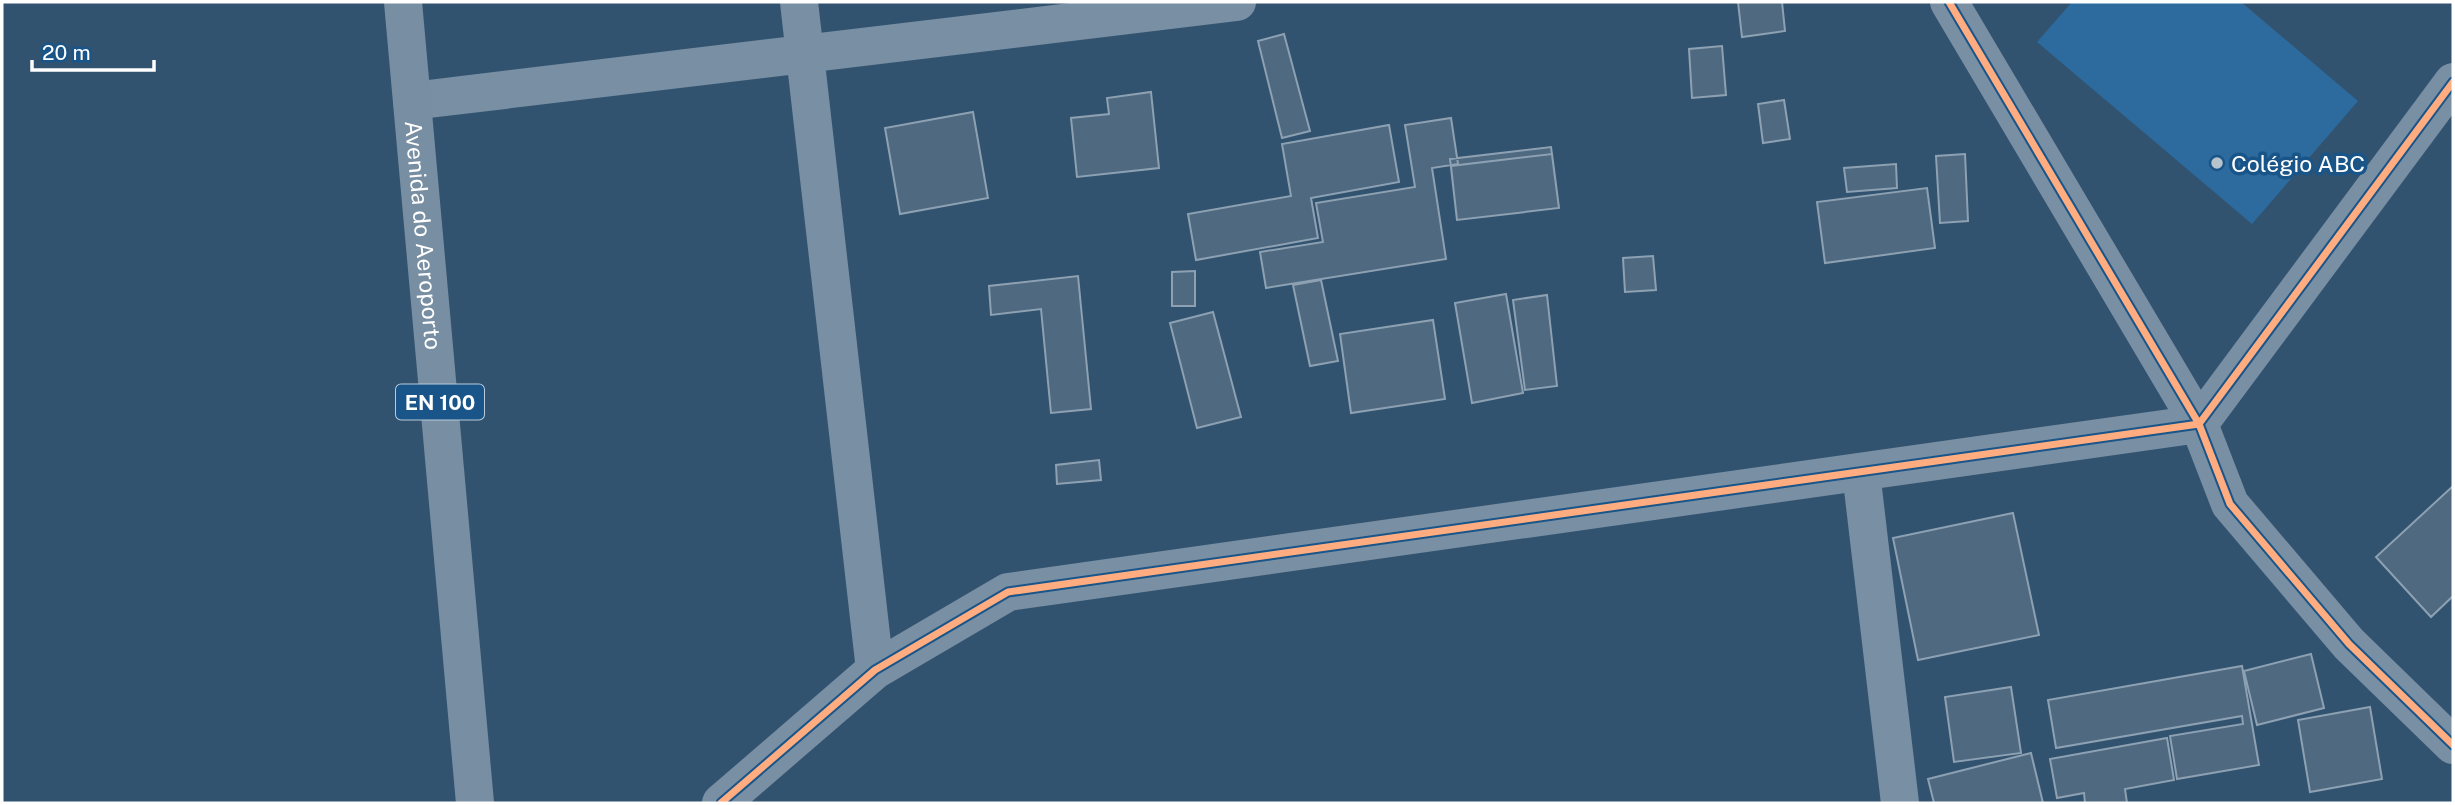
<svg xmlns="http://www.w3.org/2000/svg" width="2455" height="805" viewBox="0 0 2455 805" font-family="'Public Sans',sans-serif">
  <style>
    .green { fill: #2d6b9f }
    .building { fill: #4e6980; stroke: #8da1b2; stroke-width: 2 }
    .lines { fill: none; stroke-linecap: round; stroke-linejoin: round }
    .minor { stroke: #798fa4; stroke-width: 38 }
    .primary { stroke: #788ea2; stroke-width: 38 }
    .cycleway-casing { stroke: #195588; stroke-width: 11 }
    .cycleway { stroke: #ffac80; stroke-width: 7 }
    .poi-dot { fill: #b7c3cd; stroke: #195588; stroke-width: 2.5 }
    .labels { text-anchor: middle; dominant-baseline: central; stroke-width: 7; stroke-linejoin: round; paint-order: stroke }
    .shield { fill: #195588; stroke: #baccdb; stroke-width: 2 }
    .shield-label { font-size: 21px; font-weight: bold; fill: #fff }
    .poi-label { font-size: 23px; fill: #fff; stroke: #195588; text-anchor: start }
    .street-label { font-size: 23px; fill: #fff; stroke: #195588 }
  </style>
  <rect width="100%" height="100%" fill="#32536f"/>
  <path class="green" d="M 2072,2 L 2241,2 L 2358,101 L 2252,224 L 2037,42 Z"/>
  <path class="building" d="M 1738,2 L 1782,2 L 1785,31 L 1742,37 Z
    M 1738,2 L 1782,2 L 1785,31 L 1742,37 Z
    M 1284,34 L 1310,131 L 1282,138 L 1258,41 Z
    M 1284,34 L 1310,131 L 1282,138 L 1258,41 Z
    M 1722,46 L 1726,95 L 1692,98 L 1689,49 Z
    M 1722,46 L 1726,95 L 1692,98 L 1689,49 Z
    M 1151,92 L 1159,168 L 1077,177 L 1071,118 L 1109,114 L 1107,98 Z
    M 1151,92 L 1159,168 L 1077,177 L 1071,118 L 1109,114 L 1107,98 Z
    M 1784,100 L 1790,139 L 1763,143 L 1758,104 Z
    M 1784,100 L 1790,139 L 1763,143 L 1758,104 Z
    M 973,112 L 988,198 L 900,214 L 885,128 Z
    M 973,112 L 988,198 L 900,214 L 885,128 Z
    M 1451,118 L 1458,164 L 1432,168 L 1446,259 L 1266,288 L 1260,252 L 1323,242 L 1316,203 L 1415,187 L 1405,125 Z
    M 1451,118 L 1458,164 L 1432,168 L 1446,259 L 1266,288 L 1260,252 L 1323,242 L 1316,203 L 1415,187 L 1405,125 Z
    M 1389,125 L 1399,182 L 1311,198 L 1318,238 L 1196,260 L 1188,214 L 1291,196 L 1282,144 Z
    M 1389,125 L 1399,182 L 1311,198 L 1318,238 L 1196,260 L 1188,214 L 1291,196 L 1282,144 Z
    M 1551,147 L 1559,208 L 1457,220 L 1450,159 Z
    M 1552,154 L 1559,208 L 1457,220 L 1451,166 Z
    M 1965,154 L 1968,221 L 1940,223 L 1936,156 Z
    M 1965,154 L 1968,221 L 1940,223 L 1936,156 Z
    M 1896,164 L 1897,188 L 1847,192 L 1844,168 Z
    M 1896,164 L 1897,188 L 1847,192 L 1844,168 Z
    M 1927,188 L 1935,248 L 1825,263 L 1817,202 Z
    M 1927,188 L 1935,248 L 1825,263 L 1817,202 Z
    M 1653,256 L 1656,290 L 1625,292 L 1623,258 Z
    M 1653,256 L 1656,290 L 1625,292 L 1623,258 Z
    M 1195,271 L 1195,306 L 1172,306 L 1172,272 Z
    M 1195,271 L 1195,306 L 1172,306 L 1172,272 Z
    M 1078,276 L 1091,409 L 1051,413 L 1041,309 L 991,315 L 989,286 Z
    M 1078,276 L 1091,409 L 1051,413 L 1041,309 L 991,315 L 989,286 Z
    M 1321,280 L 1338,361 L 1310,366 L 1293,285 Z
    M 1321,280 L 1338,361 L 1310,366 L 1293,285 Z
    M 1506,294 L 1523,393 L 1472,403 L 1455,303 Z
    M 1506,294 L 1523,393 L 1472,403 L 1455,303 Z
    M 1547,295 L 1557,386 L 1525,390 L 1513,300 Z
    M 1547,295 L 1557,386 L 1525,390 L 1513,300 Z
    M 1213,312 L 1241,417 L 1197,428 L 1170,323 Z
    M 1213,312 L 1241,417 L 1197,428 L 1170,323 Z
    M 1433,320 L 1445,399 L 1351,413 L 1340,334 Z
    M 1433,320 L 1445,399 L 1351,413 L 1340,334 Z
    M 1099,460 L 1101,480 L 1057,484 L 1056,465 Z
    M 1099,460 L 1101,480 L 1057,484 L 1056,465 Z
    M 2453,486 L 2453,596 L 2431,617 L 2376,557 Z
    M 2453,486 L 2453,596 L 2431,617 L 2376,557 Z
    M 2013,513 L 2039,635 L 1918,660 L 1893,538 Z
    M 2013,513 L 2039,635 L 1918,660 L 1893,538 Z
    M 2311,654 L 2324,708 L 2257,725 L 2244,671 Z
    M 2311,654 L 2324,708 L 2257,725 L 2244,671 Z
    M 2242,666 L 2259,765 L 2177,779 L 2170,736 L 2243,724 L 2242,716 L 2056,748 L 2048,700 Z
    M 2242,666 L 2259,765 L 2177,779 L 2170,736 L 2243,724 L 2242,716 L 2056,748 L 2048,700 Z
    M 2011,687 L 2021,753 L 1954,762 L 1945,697 Z
    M 2011,687 L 2021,753 L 1954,762 L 1945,697 Z
    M 2370,707 L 2382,779 L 2310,792 L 2298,720 Z
    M 2370,707 L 2382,779 L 2310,792 L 2298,720 Z
    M 2167,738 L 2174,780 L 2125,789 L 2127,803 L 2085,803 L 2084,793 L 2057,798 L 2050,759 Z
    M 2167,738 L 2174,780 L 2125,789 L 2127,803 L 2085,803 L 2084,793 L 2057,798 L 2050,759 Z
    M 2031,753 L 2043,803 L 1934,803 L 1928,779 Z
    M 2031,753 L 2043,803 L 1934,803 L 1928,779 Z"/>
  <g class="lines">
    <path class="minor" d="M 799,2 L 875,670
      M 1949,2 L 2199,424 L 2230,504 L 2349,644 L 2453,745
      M 412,101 L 1237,2
      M 1861,472 L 1900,803
      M 721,803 L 875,670 L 1008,592 L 2199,424 L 2453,82"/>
    <path class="primary" id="s1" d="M 403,2 L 475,803"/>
    <defs>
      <path id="cycleway" d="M 1949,2 L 2199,424 L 2230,504 L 2349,644 L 2453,745
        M 721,803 L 875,670 L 1008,592 L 2199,424 L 2453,82"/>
    </defs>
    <use href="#cycleway" class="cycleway-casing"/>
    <use href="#cycleway" class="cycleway"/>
  </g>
  <circle class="poi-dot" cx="2217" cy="163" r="7"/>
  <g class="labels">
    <rect class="shield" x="396" y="384.5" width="88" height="35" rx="5"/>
    <g class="shield-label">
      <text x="440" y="402">EN 100</text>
    </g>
    <g class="poi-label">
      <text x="2231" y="163">Colégio ABC</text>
    </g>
    <g class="street-label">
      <text stroke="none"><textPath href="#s1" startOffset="234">Avenida do Aeroporto</textPath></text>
    </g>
  </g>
  <rect width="2455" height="805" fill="none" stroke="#ffffff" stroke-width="7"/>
  <path d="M32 60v10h122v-10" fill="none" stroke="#ffffff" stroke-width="3.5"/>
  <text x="42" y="60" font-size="21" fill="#ffffff" stroke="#195588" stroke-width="5" paint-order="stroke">20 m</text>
</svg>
